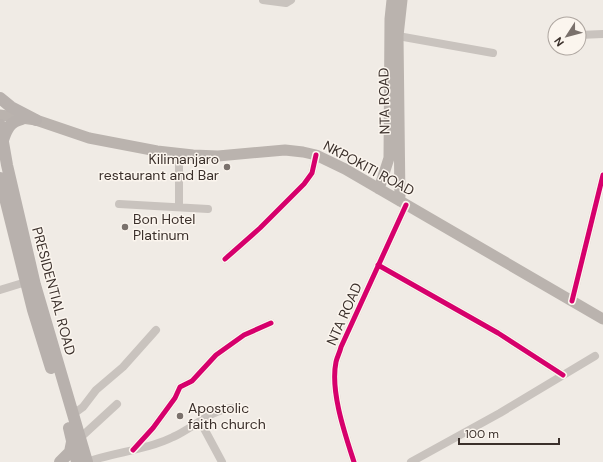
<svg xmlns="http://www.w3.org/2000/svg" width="603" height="462" viewBox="0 0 603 462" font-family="'DM Sans',sans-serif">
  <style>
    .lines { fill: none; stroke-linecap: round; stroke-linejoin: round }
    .street { stroke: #c9c3be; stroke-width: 8 }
    .secondary { stroke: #bab3ae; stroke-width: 11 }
    .primary { stroke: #b8b1ad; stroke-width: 12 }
    .cycleway-casing { stroke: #fbf5ee; stroke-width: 8 }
    .cycleway { stroke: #d6006c; stroke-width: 5 }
    .poi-dot { fill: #7a716c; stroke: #fbf5ee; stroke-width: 1.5 }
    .labels { text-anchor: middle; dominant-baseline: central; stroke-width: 3; stroke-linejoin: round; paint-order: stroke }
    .street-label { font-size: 14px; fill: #3b302b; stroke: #fbf5ee }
    .poi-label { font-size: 14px; fill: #3b302b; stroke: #fbf5ee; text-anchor: start }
  </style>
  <rect width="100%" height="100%" fill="#f0ebe5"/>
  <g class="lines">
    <path class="street" d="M 263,0 L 286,3 L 291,0
      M 579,35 L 603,34
      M 398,36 L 493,53
      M 119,204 L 208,209
      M 179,207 L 179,154
      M 225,259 L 260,228 L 304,184 L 312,173 L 316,155
      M 378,265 L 498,333 L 563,375
      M 0,290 L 26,282
      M 572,301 L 603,175
      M 72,415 L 83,407 L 96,390 L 123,367 L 156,330
      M 200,421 L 222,462
      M 80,438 L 117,404
      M 133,450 L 153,428 L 175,398 L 180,387 L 192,381 L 216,355 L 244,335 L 271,323
      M 87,462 C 115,452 147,450 173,437 C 193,428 209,411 231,408
      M 354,462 C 345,434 330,391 336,362 C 337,357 340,352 341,347 L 406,205
      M 411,462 L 500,413 L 595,356"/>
    <path class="secondary" d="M 0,115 L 36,120 L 89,138 L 157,151 L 193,155 L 218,156 L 285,150 L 303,152 L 316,155 L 345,169 L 603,319
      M 379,189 L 389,158 L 390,19 L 392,0
      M 400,201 L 398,36 L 402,0"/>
    <path class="primary" d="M 0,98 L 11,107 L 36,120
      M 0,125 L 7,165 L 35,285 L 87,462
      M 3,140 C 7,128 10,122 22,119
      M 0,178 L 33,310 L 51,368
      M 69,428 L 77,462
      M 60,462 L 70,452 L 72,442"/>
    <defs>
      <path id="cycleway" d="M 225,259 L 260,228 L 304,184 L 312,173 L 316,155
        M 378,265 L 498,333 L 563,375
        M 572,301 L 603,175
        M 133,450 L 153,428 L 175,398 L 180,387 L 192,381 L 216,355 L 244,335 L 271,323
        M 354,462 C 345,434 330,391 336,362 C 337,357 340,352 341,347 L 406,205"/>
    </defs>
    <use href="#cycleway" class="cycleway-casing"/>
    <use href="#cycleway" class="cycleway"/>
  </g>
  <g class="poi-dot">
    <circle cx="227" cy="167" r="4"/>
    <circle cx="125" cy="227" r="4"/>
    <circle cx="180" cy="416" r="4"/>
  </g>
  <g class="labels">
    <g class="street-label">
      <text transform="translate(384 101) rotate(-91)">NTA ROAD</text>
      <text transform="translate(369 168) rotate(28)">NKPOKITI ROAD</text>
      <text transform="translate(54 291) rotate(75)">PRESIDENTIAL ROAD</text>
      <text transform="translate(344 314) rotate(-66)">NTA ROAD</text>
    </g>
    <g class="poi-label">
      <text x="219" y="159" text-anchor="end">Kilimanjaro<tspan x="219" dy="16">restaurant and Bar</tspan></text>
      <text x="133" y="219">Bon Hotel<tspan x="133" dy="16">Platinum</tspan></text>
      <text x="188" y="408">Apostolic<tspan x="188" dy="16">faith church</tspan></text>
    </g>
  </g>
  <g transform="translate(567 36) rotate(234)"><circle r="19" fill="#fbf5ee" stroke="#aea6a0"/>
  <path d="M0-3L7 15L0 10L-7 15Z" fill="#7a716c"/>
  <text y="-6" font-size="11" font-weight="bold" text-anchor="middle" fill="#3b302b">N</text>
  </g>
  <path d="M459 438v6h100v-6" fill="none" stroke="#3b302b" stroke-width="2"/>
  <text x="465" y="438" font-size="12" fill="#3b302b" stroke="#fbf5ee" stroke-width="3" paint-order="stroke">100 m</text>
</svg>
